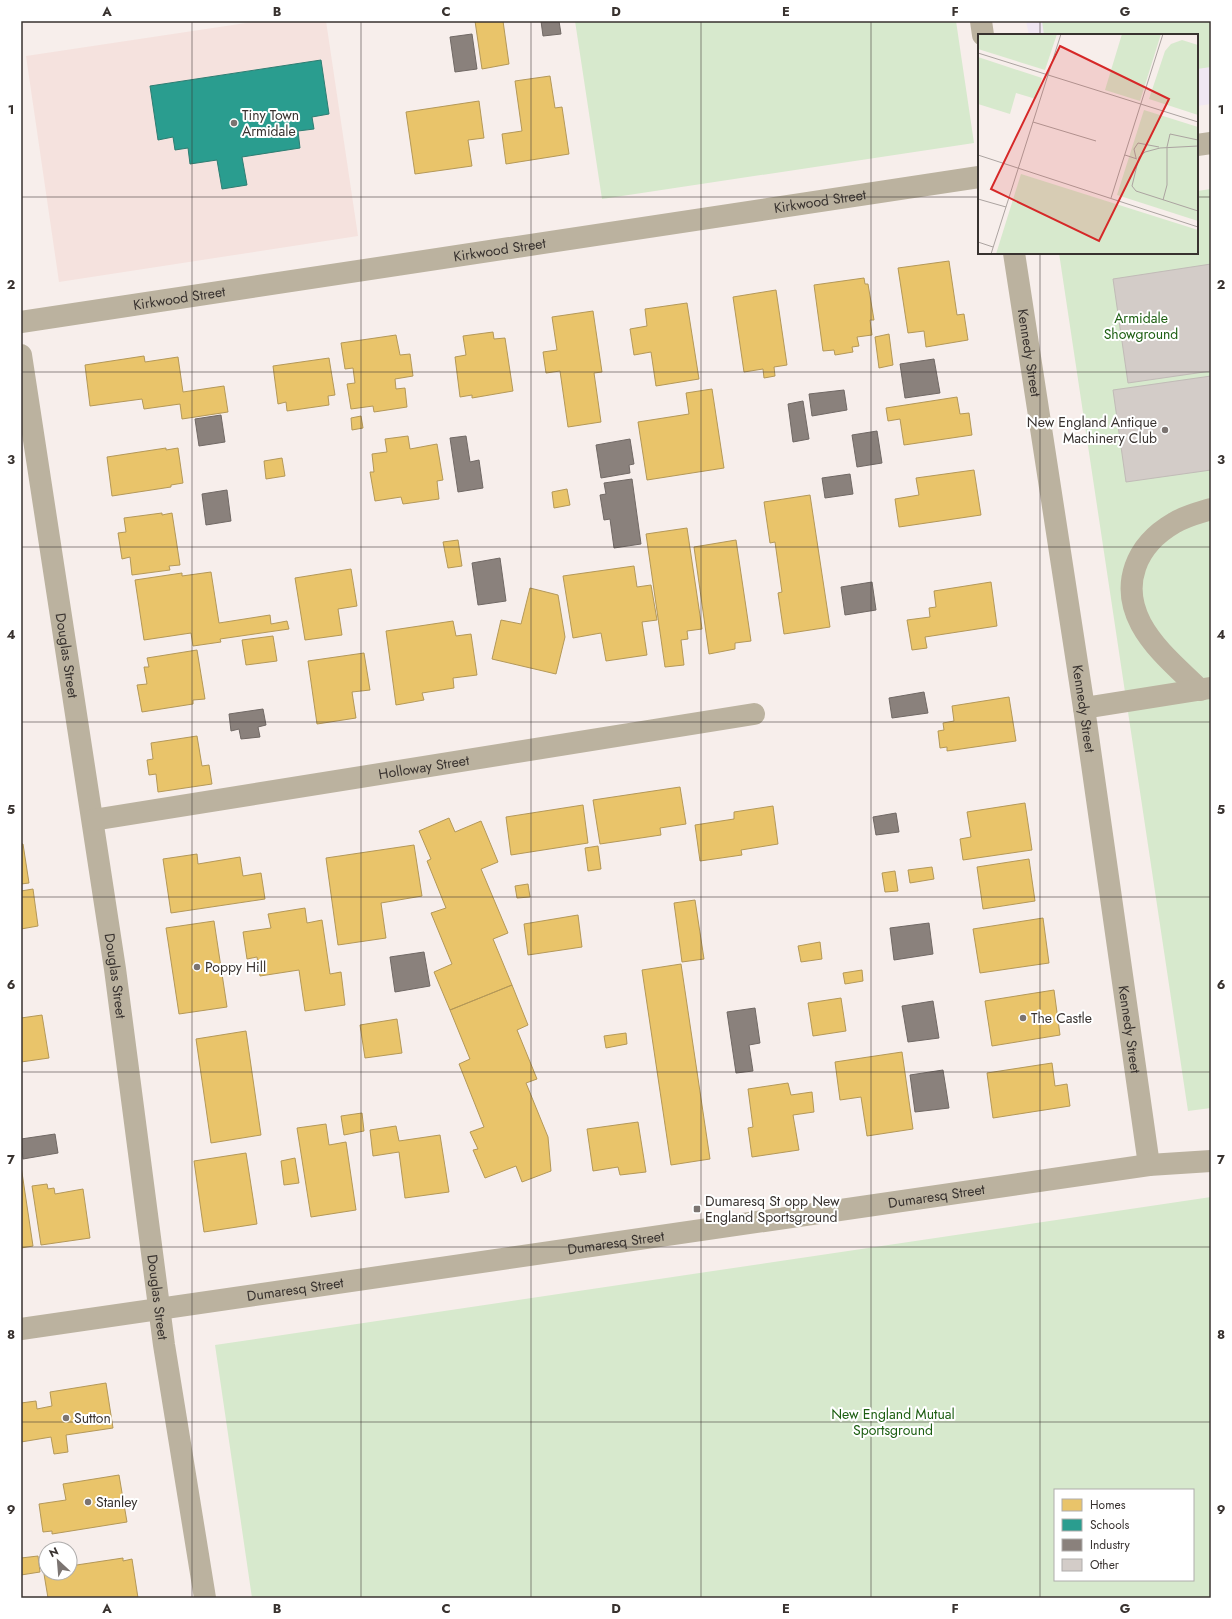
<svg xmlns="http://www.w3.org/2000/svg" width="1232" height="1619" viewBox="0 0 1232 1619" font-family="Jost,sans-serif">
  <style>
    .commercial { fill: #f5e2de }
    .education { fill: #f0e7f2 }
    .green { fill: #d7e9cd; fill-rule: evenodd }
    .homes { fill: #e9c46a; stroke: #b49858 }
    .schools { fill: #2a9d8f; stroke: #2e7d72 }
    .industry { fill: #8a817c; stroke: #716965 }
    .building { fill: #d3ccc8; stroke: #c1bbb7 }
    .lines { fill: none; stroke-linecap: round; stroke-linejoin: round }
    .minor { stroke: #bbb29f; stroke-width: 22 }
    .grid { fill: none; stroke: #38322f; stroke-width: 1; stroke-opacity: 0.55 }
    .poi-dot { fill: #7b7471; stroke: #fff; stroke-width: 1.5 }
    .labels { text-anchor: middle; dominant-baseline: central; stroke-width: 4; stroke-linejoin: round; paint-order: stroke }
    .poi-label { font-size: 14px; fill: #38322f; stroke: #fff; text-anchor: start }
    .street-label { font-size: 14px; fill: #38322f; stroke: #fff }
    .park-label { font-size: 14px; fill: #1c5e11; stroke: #fff }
    .inset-road { fill: none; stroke: #aba3a0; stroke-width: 1 }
    .view { fill: #d62828; fill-opacity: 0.15; stroke: #d62828; stroke-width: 2 }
    .inset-edge { fill: none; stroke: #38322f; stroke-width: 2 }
    .neatline { fill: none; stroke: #38322f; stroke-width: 1.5 }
    .grid-label { font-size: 13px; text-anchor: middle; font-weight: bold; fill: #38322f }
  </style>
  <rect width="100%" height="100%" fill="#f7eeeb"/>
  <path class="commercial" d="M 259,21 L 326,21 L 358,236 L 59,282 L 26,56 Z"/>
  <path class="education" d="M 1026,21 L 1211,21 L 1211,104 L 1197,106 L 1197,35 L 1029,35 Z"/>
  <path class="green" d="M 575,21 L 956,21 L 974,143 L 602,199 Z
    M 1042,21 L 1211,21 L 1211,67 L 1197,69 L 1197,35 L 1044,35 Z
    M 1211,189 L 1211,1108 L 1188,1111 L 1059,253 L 1197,253 L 1197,191 Z
    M 1211,1197 L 1211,1598 L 252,1598 L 215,1345 ZM 1055,1490 L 1193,1490 L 1193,1580 L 1055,1580 Z"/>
  <path class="homes" d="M 475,21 L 503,21 L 509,64 L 482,69 Z
    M 550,76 L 555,108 L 562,107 L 569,154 L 506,164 L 502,134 L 522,131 L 515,81 Z
    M 479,101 L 484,138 L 468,140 L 472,166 L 415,174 L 406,112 Z
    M 949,261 L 957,315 L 964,314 L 968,340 L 926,347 L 924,331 L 908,333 L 898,268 Z
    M 864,278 L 865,284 L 868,284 L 874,320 L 870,320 L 872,335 L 857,337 L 859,346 L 852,347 L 853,352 L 835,355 L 834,350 L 823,351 L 814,285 Z
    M 776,290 L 787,365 L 774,367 L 775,376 L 764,378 L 763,369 L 744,372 L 733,297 Z
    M 687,303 L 699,379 L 656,386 L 651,352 L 634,355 L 630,329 L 647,326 L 645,309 Z
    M 593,311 L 602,372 L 594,373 L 601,422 L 568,427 L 560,371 L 546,373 L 543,352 L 557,350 L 552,317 Z
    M 493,332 L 494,339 L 505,338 L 513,391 L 472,398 L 472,395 L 460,397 L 455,357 L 466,355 L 463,336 Z
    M 889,334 L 893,365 L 879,368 L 875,337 Z
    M 396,335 L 400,355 L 410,354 L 413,376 L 395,379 L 396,389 L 405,388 L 407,407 L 374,412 L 373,406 L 351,409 L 347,384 L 355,383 L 353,368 L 345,369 L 341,343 Z
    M 144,356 L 145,362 L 178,357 L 183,392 L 224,386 L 228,412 L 182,419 L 180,404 L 144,409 L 142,399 L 90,406 L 85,365 Z
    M 329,358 L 335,395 L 328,396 L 329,405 L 287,411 L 286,402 L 278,404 L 273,366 Z
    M 712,389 L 724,468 L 647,480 L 638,422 L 689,414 L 686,393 Z
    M 957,397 L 960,414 L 969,413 L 972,435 L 904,445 L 900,419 L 888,421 L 886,408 Z
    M 361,416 L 363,428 L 352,430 L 351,418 Z
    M 408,436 L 410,449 L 437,444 L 443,480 L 437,481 L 439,499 L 403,504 L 401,497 L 375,501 L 370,472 L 374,472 L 372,454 L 387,452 L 385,439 Z
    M 166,448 L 166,450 L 178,448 L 183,483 L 171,485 L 171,487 L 112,496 L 107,457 Z
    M 282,458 L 285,476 L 266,479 L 264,461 Z
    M 974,470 L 981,515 L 899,527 L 895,499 L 919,495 L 916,478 Z
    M 567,489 L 570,505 L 554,508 L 552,492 Z
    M 810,495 L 830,627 L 784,634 L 778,593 L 782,592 L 775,542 L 770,543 L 764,502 Z
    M 162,513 L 162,515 L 172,513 L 180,565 L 169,566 L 170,570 L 132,575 L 130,557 L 122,559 L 118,533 L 126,532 L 124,518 Z
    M 687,528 L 702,629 L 687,631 L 688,639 L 681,640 L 684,665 L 665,667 L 646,534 Z
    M 458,540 L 462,566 L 448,568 L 443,542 Z
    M 736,540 L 751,641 L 735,643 L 735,649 L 709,654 L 694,547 Z
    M 634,566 L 637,587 L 651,585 L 657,620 L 642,622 L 647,655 L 606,661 L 601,633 L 573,638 L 563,576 Z
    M 351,569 L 357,606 L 338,609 L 342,635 L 305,640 L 295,578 Z
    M 211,572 L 219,623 L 270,615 L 271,624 L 287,621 L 289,629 L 220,639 L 221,642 L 193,646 L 191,633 L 144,640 L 135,580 L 182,573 L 182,576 Z
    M 991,582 L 997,626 L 925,637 L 927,648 L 912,650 L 907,620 L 930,617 L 929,608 L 936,607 L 934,591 Z
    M 530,588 L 558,595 L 565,637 L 556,674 L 492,659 L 501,620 L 521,624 Z
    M 453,621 L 456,636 L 471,634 L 477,675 L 453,678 L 454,688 L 422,693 L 424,700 L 396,705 L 386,631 Z
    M 273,636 L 277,661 L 246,665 L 242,640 Z
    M 197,650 L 205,699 L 193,700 L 193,704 L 142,712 L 137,685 L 147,684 L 144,667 L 149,667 L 147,658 Z
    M 364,653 L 370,690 L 352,692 L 356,718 L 317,724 L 308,661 Z
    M 1009,697 L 1016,741 L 947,751 L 947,747 L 940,748 L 938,731 L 944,730 L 943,723 L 954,721 L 952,706 Z
    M 197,736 L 202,766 L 209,765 L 212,784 L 158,792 L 156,774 L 149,775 L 147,760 L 153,759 L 151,743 Z
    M 680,787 L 686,824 L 660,828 L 661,835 L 600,844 L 593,800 Z
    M 1025,803 L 1032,850 L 963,860 L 960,839 L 971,837 L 967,812 Z
    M 583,805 L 588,843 L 511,855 L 506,817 Z
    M 773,806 L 778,844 L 741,850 L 742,855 L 700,861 L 695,825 L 734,819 L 734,812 Z
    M 449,818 L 455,832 L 481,821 L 498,862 L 481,869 L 508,933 L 493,939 L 512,985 L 450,1010 L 434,972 L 452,964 L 431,913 L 446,908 L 427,861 L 431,859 L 419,831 Z
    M 21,844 L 23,844 L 29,883 L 21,884 Z
    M 414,845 L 422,896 L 381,903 L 386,938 L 338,945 L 326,858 Z
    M 598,846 L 601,869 L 588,871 L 585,848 Z
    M 197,854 L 198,864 L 240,857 L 243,876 L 261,873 L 265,899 L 171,913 L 163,859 Z
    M 1029,859 L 1035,901 L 983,909 L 977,867 Z
    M 932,867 L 934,879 L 910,883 L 908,870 Z
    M 895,871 L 898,891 L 885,892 L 882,873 Z
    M 528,884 L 530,897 L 517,898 L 515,886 Z
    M 33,889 L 38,926 L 21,929 L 21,891 Z
    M 695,900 L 704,959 L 682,962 L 674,903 Z
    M 305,908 L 307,923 L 322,920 L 330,974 L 341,972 L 345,1005 L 305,1011 L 299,970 L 260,976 L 257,957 L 247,959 L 243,932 L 271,928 L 268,914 Z
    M 578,915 L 582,947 L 528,955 L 524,924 Z
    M 1043,918 L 1049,963 L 980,973 L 973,929 Z
    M 214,921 L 227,1007 L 179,1014 L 166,928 Z
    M 820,942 L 822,959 L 801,962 L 798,946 Z
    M 681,964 L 710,1159 L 671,1165 L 642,970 Z
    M 862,970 L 863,981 L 845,984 L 843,973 Z
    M 512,985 L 528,1025 L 517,1030 L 537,1079 L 526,1083 L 548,1137 L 551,1171 L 522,1182 L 516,1166 L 485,1178 L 473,1150 L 478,1149 L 470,1132 L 484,1127 L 459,1064 L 470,1059 L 450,1010 Z
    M 1054,990 L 1060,1035 L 992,1046 L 985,1001 Z
    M 841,998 L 846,1031 L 813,1036 L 808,1003 Z
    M 42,1015 L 49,1058 L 21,1062 L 21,1018 Z
    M 397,1019 L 402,1053 L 365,1058 L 360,1025 Z
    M 246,1031 L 261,1135 L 211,1143 L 196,1039 Z
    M 626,1033 L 627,1044 L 606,1048 L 604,1036 Z
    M 902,1052 L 913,1129 L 867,1136 L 861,1097 L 840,1100 L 835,1062 Z
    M 1052,1063 L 1055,1086 L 1067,1084 L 1070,1106 L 993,1118 L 987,1073 Z
    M 788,1083 L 791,1095 L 812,1092 L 814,1112 L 793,1115 L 799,1150 L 752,1157 L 748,1128 L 753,1127 L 748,1089 Z
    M 362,1113 L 364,1131 L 344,1135 L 341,1116 Z
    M 638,1122 L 646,1172 L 620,1175 L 618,1167 L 593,1171 L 587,1129 Z
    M 326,1124 L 329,1145 L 346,1142 L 356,1210 L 311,1217 L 297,1128 Z
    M 396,1126 L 399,1141 L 440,1135 L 449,1192 L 405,1198 L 399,1152 L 373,1156 L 370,1130 Z
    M 246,1153 L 257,1224 L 204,1232 L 194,1161 Z
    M 295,1158 L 299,1183 L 284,1185 L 281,1161 Z
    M 21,1166 L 33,1246 L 21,1248 Z
    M 47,1184 L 48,1189 L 54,1188 L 55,1194 L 83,1189 L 90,1238 L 41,1245 L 32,1186 Z
    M 106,1383 L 113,1428 L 66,1435 L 68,1452 L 54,1454 L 51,1437 L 21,1442 L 21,1403 L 36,1401 L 37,1409 L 52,1406 L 50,1392 Z
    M 119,1475 L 127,1522 L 52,1534 L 52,1531 L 43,1532 L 39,1504 L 66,1500 L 63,1484 Z
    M 38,1556 L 40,1572 L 21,1575 L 21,1558 Z
    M 123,1558 L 123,1561 L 132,1559 L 138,1598 L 48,1598 L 44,1574 L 70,1573 L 70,1566 Z"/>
  <path class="schools" d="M 321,60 L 329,114 L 312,117 L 314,129 L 298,131 L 300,148 L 242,157 L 247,185 L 222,189 L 217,160 L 190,164 L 188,148 L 175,150 L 173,137 L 158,140 L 150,86 Z"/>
  <path class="industry" d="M 541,21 L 559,21 L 561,34 L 543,36 Z
    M 472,34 L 477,69 L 455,72 L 450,37 Z
    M 934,359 L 940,393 L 905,398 L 900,364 Z
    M 844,390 L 847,410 L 812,416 L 809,394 Z
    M 803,401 L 809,439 L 793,442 L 788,404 Z
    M 221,415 L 225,442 L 199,446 L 195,419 Z
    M 877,431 L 882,463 L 857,467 L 852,435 Z
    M 466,436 L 470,462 L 479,460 L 483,488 L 458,492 L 450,438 Z
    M 630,439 L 634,464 L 629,465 L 630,473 L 601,478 L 596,445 Z
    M 850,474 L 853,494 L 825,498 L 822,478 Z
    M 632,479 L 641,544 L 614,548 L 610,519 L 604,520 L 600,495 L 606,494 L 604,483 Z
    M 227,490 L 231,521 L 206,525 L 202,494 Z
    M 500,558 L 506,601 L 478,605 L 472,563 Z
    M 872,582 L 876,610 L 845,615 L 841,587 Z
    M 924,692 L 928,713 L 892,718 L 889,698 Z
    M 263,709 L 266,725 L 258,727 L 260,737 L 241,739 L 239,729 L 231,731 L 229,714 Z
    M 896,813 L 899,832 L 876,835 L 873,817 Z
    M 929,923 L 933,954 L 894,960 L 890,928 Z
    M 424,952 L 430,986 L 395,992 L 390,957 Z
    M 933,1001 L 939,1038 L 908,1042 L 902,1006 Z
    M 755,1008 L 760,1043 L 749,1045 L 753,1071 L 736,1073 L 727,1012 Z
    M 943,1070 L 949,1108 L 915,1112 L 910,1075 Z
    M 55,1134 L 58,1153 L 23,1159 L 21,1139 Z"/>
  <path class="building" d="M 1211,264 L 1211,371 L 1128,383 L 1113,279 Z
    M 1211,376 L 1211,470 L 1126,482 L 1113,390 Z"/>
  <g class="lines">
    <g class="minor">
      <path d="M 981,21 L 983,35"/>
      <path d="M 1197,145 L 1211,143"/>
      <path id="s1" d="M 1014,253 L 1084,708 L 1149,1165"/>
      <path id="s2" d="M 21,322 L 979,177"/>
      <path id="s3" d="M 21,355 L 115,969 L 164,1345 L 205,1598"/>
      <path d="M 1200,690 C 1180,670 1155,650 1141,624 C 1120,584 1136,545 1174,523 C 1185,516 1198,513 1211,509"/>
      <path d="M 1084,708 L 1210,688"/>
      <path id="s4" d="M 93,820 L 754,714"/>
      <path id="s5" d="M 21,1329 L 1149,1165 L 1211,1161"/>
    </g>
  </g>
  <path class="grid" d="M 192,21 L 192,1598M 361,21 L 361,1598M 531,21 L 531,1598M 701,21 L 701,1598M 871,21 L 871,1598M 1040,21 L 1040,35M 21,197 L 979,197M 1197,197 L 1211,197M 1040,253 L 1040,1598M 21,372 L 1211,372M 21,547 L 1211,547M 21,722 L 1211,722M 21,897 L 1211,897M 21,1072 L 1211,1072M 21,1247 L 1211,1247M 21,1422 L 1211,1422"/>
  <g class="poi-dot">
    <circle cx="234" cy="123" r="4"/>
    <circle cx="1165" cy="430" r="4"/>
    <circle cx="197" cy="967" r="4"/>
    <circle cx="1023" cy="1018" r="4"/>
    <rect x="693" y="1205" width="8" height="8" rx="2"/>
    <circle cx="66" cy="1418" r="4"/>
    <circle cx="88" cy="1502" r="4"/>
  </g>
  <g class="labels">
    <g class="poi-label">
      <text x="242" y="115">Tiny Town<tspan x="242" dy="16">Armidale</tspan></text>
      <text x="1157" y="422" text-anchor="end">New England Antique<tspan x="1157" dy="16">Machinery Club</tspan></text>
      <text x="205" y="967">Poppy Hill</text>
      <text x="1031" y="1018">The Castle</text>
      <text x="705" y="1201">Dumaresq St opp New<tspan x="705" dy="16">England Sportsground</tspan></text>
      <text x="74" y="1418">Sutton</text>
      <text x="96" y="1502">Stanley</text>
    </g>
    <g class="street-label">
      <text stroke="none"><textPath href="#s2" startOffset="808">Kirkwood Street</textPath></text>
      <text stroke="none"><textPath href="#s2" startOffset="484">Kirkwood Street</textPath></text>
      <text stroke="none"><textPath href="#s2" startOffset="160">Kirkwood Street</textPath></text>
      <text stroke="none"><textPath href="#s1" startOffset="101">Kennedy Street</textPath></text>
      <text stroke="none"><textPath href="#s3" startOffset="304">Douglas Street</textPath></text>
      <text stroke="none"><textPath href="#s1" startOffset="461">Kennedy Street</textPath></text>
      <text stroke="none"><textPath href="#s4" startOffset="335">Holloway Street</textPath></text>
      <text stroke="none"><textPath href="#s3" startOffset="628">Douglas Street</textPath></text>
      <text stroke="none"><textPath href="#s1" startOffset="785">Kennedy Street</textPath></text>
      <text stroke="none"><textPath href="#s5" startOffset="925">Dumaresq Street</textPath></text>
      <text stroke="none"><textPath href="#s5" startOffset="601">Dumaresq Street</textPath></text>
      <text stroke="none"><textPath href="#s5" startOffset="277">Dumaresq Street</textPath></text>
      <text stroke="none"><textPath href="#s3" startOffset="952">Douglas Street</textPath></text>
    </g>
    <g class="park-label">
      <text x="1141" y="318">Armidale<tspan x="1141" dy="16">Showground</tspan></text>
      <text x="893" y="1414">New England Mutual<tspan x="893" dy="16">Sportsground</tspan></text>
    </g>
  </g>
  <g transform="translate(978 34)">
    <rect width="220" height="220" fill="#f7eeeb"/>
    <path d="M 0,0 L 79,0 L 67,36 L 0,15 ZM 144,0 L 183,0 L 162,67 L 127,56 ZM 204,6 L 220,11 L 220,81 L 171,65 L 187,17 L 193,10 ZM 0,23 L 64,44 L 58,65 L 38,59 L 32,80 L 0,70 ZM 166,76 L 220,93 L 220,187 L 139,161 ZM 43,140 L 220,196 L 220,220 L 18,220 Z" fill="#d7e9cd"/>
    <path class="inset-road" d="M 0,19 L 220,88M 55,88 L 118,107M 220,112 L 182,114 L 167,118 L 161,123 L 154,152 L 158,157 L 220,177M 0,121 L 220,193M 147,121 L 159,125M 158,124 L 156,115 L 160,109 L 181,113M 133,164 L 185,0M 0,165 L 28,173M 185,166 L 189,151 L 189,113 L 192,100 L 220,106M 0,208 L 15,213M 13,220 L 83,0"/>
    <path class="view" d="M 82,12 L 191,65 L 121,207 L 13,155 Z"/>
    <rect width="220" height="220" class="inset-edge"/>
  </g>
  <rect width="1232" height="1619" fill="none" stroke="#ffffff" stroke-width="44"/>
  <rect x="1054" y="1489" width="140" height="92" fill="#ffffff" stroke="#afadac"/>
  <rect x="1062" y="1499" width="20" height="12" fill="#e9c46a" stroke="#afadac"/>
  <text x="1090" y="1509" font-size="12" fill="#38322f">Homes</text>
  <rect x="1062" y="1519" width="20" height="12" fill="#2a9d8f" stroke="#afadac"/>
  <text x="1090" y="1529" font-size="12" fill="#38322f">Schools</text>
  <rect x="1062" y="1539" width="20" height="12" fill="#8a817c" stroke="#afadac"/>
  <text x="1090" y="1549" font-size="12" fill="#38322f">Industry</text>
  <rect x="1062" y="1559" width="20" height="12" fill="#d3ccc8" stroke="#afadac"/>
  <text x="1090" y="1569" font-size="12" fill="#38322f">Other</text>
  <g transform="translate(58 1561) rotate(334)"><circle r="19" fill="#ffffff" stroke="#afadac"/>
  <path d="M0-3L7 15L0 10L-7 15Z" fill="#7b7471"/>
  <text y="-6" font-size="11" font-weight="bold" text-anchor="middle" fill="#38322f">N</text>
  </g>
  <rect x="22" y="22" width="1188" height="1575" class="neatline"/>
  <g class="grid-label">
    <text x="107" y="16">A</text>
    <text x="277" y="16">B</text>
    <text x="446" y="16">C</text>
    <text x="616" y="16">D</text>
    <text x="786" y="16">E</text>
    <text x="955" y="16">F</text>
    <text x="1125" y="16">G</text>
    <text x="11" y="114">1</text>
    <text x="1221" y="114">1</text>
    <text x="11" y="289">2</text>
    <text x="1221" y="289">2</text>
    <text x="11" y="464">3</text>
    <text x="1221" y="464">3</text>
    <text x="11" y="639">4</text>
    <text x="1221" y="639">4</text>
    <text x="11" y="814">5</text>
    <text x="1221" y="814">5</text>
    <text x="11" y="989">6</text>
    <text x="1221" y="989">6</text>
    <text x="11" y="1164">7</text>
    <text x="1221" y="1164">7</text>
    <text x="11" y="1339">8</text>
    <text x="1221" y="1339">8</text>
    <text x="11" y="1514">9</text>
    <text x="1221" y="1514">9</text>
    <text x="107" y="1613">A</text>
    <text x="277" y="1613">B</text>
    <text x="446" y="1613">C</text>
    <text x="616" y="1613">D</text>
    <text x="786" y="1613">E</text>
    <text x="955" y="1613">F</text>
    <text x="1125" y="1613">G</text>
  </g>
</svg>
